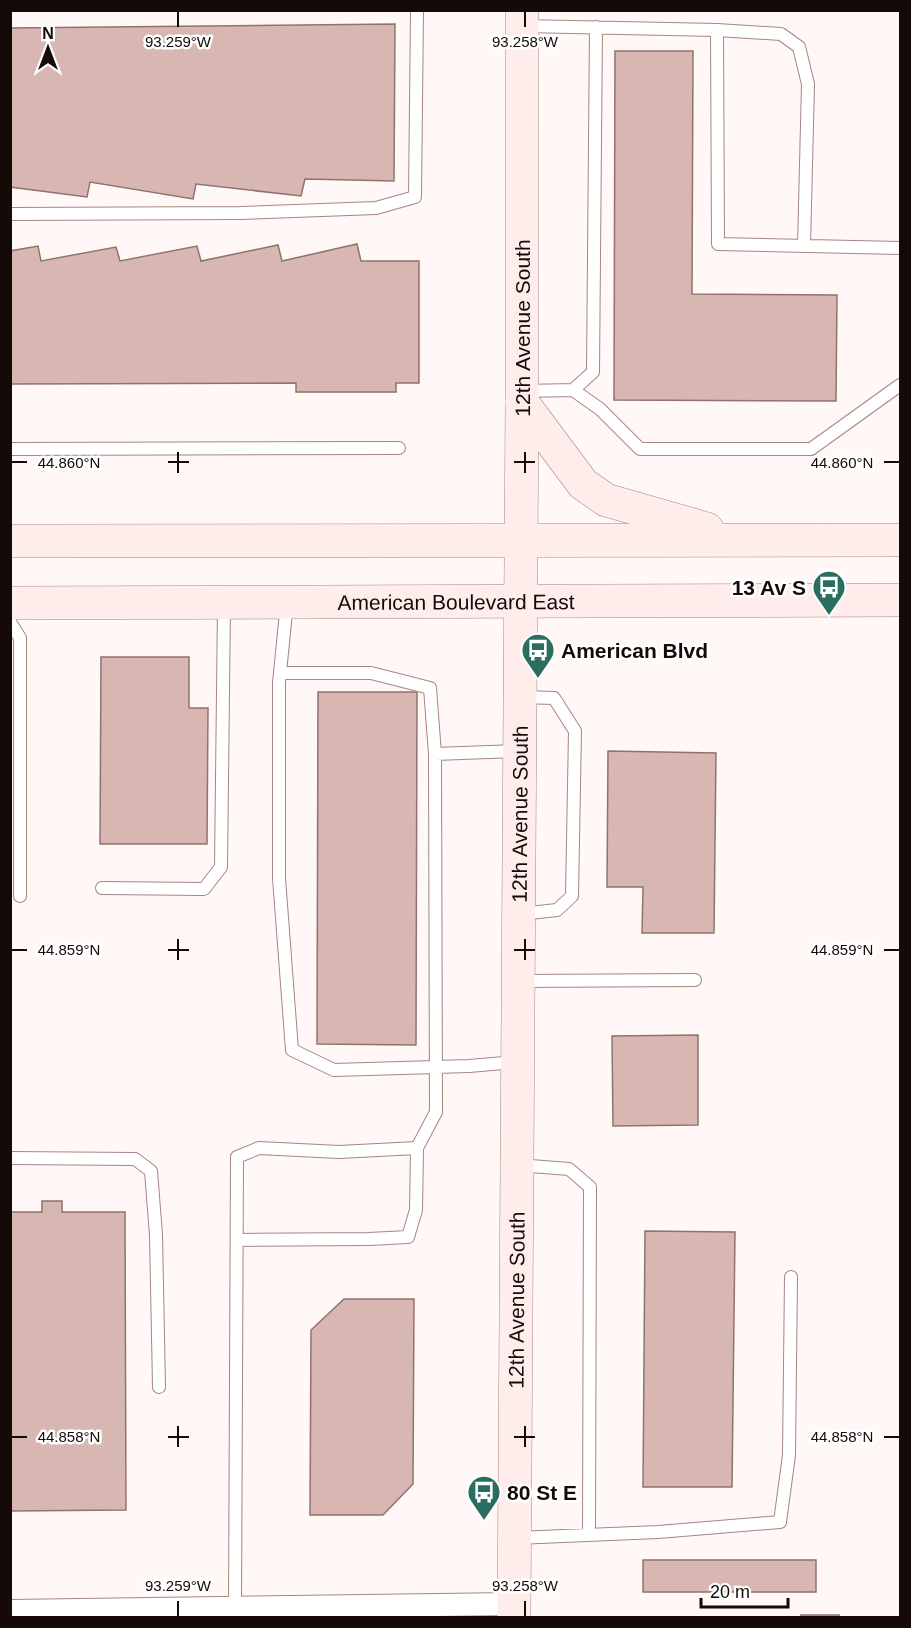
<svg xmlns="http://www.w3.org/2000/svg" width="911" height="1628" viewBox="0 0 911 1628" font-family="Arial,sans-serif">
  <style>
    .building { fill: #d8b6b2; stroke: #91726e; stroke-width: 1.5 }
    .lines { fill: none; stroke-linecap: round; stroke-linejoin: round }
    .lane-casing { stroke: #a58681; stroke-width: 14 }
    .street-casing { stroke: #a58681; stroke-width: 24 }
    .secondary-casing { stroke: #a58681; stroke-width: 34 }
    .lane { stroke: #fff; stroke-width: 12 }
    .street { stroke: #fff; stroke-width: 22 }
    .secondary { stroke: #ffedeb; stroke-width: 33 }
    .ticks { fill: none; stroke: #140a08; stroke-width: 2 }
    .labels { text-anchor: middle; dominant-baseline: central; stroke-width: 5; stroke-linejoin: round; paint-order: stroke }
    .street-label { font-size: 21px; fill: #140a08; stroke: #fff }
    .poi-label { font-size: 21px; font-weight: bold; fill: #140a08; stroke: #fff; text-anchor: start }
    .ticks-label { font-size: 15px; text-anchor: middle; fill: #140a08; stroke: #fff; stroke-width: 5; stroke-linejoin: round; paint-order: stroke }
  </style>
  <rect width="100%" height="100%" fill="#fff8f7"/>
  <path class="building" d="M 395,24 L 394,181 L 305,179 L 301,196 L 196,184 L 193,199 L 90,182 L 87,197 L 10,187 L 10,28 Z
    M 615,51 L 693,51 L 692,294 L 837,295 L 836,401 L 614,400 Z
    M 357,244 L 361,261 L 419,261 L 419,383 L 396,383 L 396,392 L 296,392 L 296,383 L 10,384 L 10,251 L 38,246 L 41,261 L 116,247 L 120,261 L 197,246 L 201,261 L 278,245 L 282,261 Z
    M 101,657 L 189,657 L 189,708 L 208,708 L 207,844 L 100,844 Z
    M 318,692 L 417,692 L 416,1045 L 317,1044 Z
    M 608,751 L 716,753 L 714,933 L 642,933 L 643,887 L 607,887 Z
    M 698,1035 L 698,1125 L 613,1126 L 612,1036 Z
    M 42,1201 L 62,1201 L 62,1212 L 125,1212 L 126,1510 L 10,1511 L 10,1212 L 42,1212 Z
    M 645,1231 L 735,1232 L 732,1487 L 643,1487 Z
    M 344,1299 L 414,1299 L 413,1484 L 383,1515 L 310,1515 L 311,1330 Z
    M 643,1560 L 816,1560 L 816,1592 L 643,1592 Z
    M 801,1615 L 839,1615 L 839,1618 L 801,1618 Z"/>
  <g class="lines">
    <defs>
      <path id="lane" d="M 523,26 L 717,30 L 718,244 L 900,248
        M 717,30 L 781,34 L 799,47 L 808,84 L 804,246
        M 10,214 L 240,213 L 376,208 L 415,197 L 417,10
        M 573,390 L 593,372 L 596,27
        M 523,391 L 573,390 L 600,409 L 640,449 L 811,449 L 900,385
        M 10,449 L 399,448
        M 287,602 L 279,683 L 279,878 L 292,1050 L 334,1070 L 469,1066 L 517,1062
        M 10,622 L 20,638 L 20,896
        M 435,754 L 518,751
        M 102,888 L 204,889 L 221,867 L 224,605
        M 520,914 L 557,910 L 572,896 L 575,731 L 554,698 L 521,697
        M 519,981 L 695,980
        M 10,1158 L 135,1159 L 151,1171 L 156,1235 L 159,1387
        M 518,1165 L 569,1169 L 590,1187 L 589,1535
        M 237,1240 L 369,1239 L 408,1237 L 416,1210 L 417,1148
        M 516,1538 L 658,1532 L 780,1522 L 789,1455 L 791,1277
        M 235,1609 L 237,1157 L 259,1148 L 339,1152 L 417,1148 L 436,1112 L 435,754 L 430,688 L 371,673 L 280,673"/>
      <path id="street" d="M 10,1611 L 514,1604"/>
      <g id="secondary">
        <path d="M 522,402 L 583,484 L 606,500 L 707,529"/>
        <path d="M 10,541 L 900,540"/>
        <path id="s1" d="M 10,603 L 900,600"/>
        <path id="s2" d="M 514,1618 L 522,402 L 522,10"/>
      </g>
    </defs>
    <use href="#lane" class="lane-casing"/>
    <use href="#street" class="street-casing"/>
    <use href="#secondary" class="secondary-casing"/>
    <use href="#lane" class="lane"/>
    <use href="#street" class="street"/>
    <use href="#secondary" class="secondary"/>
  </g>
  <path class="ticks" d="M 178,12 L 178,27M 525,12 L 525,27M 178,452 L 178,473M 525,452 L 525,473M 12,462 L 27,462M 168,462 L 189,462M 514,462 L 535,462M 884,462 L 899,462M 178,939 L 178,960M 525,939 L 525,960M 12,950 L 27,950M 168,950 L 189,950M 514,950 L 535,950M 884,950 L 899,950M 178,1426 L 178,1447M 525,1426 L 525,1447M 12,1437 L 27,1437M 168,1437 L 189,1437M 514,1437 L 535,1437M 884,1437 L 899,1437M 178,1601 L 178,1616M 525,1601 L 525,1616"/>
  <defs>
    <symbol id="bus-pin" viewBox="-11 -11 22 30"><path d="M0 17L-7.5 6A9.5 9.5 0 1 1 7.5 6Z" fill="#2a6e5f" stroke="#fff"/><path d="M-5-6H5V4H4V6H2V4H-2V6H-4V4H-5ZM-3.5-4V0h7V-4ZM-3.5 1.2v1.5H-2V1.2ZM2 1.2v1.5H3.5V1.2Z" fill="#fff"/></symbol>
  </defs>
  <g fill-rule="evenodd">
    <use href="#bus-pin" x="810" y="568" width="38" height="52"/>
    <use href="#bus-pin" x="519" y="631" width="38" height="52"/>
    <use href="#bus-pin" x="465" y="1473" width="38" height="52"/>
  </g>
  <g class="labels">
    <g class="street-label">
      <text stroke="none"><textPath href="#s2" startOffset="1290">12th Avenue South</textPath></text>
      <text stroke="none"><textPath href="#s1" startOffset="446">American Boulevard East</textPath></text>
      <text stroke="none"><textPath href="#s2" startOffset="804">12th Avenue South</textPath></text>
      <text stroke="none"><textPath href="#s2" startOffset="318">12th Avenue South</textPath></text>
    </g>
    <g class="poi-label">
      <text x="806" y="587" text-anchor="end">13 Av S</text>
      <text x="561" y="650">American Blvd</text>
      <text x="507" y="1492">80 St E</text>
    </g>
  </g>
  <g class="ticks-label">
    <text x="178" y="47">93.259°W</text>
    <text x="525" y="47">93.258°W</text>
    <text x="69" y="468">44.860°N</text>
    <text x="842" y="468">44.860°N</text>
    <text x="69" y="955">44.859°N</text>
    <text x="842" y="955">44.859°N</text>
    <text x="69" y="1442">44.858°N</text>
    <text x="842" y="1442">44.858°N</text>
    <text x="178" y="1591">93.259°W</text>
    <text x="525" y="1591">93.258°W</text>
  </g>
  <rect width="911" height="1628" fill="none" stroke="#140a08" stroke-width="24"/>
  <g transform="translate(48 48)" stroke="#ffffff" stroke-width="4.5" paint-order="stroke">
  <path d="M0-4.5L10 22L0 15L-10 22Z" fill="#140a08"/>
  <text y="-9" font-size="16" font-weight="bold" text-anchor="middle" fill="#140a08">N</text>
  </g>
  <path d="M701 1598v9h87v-9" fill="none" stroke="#140a08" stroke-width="3"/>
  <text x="710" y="1598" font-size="18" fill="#140a08" stroke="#ffffff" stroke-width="4.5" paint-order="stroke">20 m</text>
</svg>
